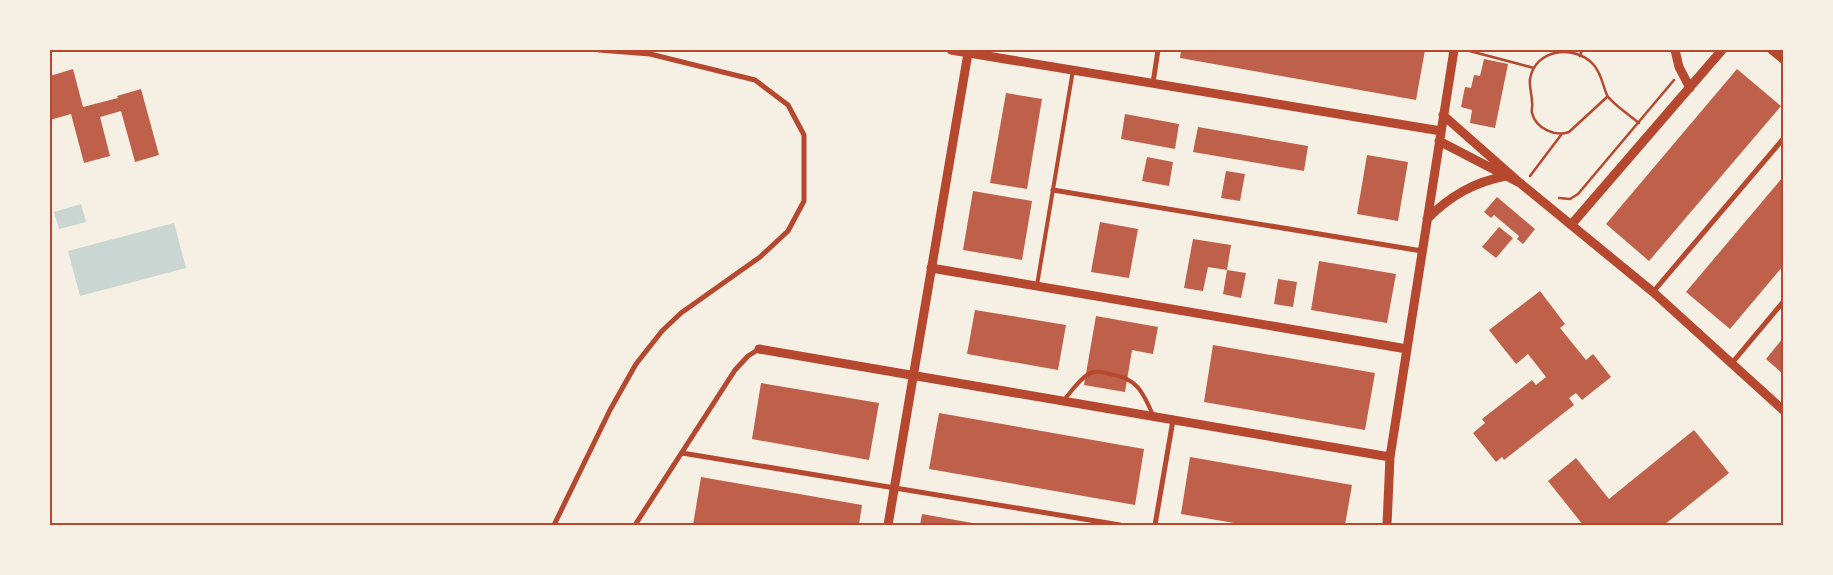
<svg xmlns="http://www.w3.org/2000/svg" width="1833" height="575" viewBox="0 0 1833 575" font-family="'Work Sans',sans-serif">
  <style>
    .water { fill: #c9d6d2 }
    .building { fill: #bf614a }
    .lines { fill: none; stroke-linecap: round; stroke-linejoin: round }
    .path { stroke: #b5482f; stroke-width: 2.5 }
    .service { stroke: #b5482f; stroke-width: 4 }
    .minor { stroke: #b5482f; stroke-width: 5 }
    .tertiary { stroke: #b5482f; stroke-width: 9 }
    .neatline { fill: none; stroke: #b5482f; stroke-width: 2 }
  </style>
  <rect width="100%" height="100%" fill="#f6efe4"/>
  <path class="water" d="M 81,204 L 86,222 L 59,229 L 54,212 Z
    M 174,223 L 186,268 L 80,296 L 68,251 Z"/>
  <path class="building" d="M 1181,50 L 1425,50 L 1416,100 L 1180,58 Z
    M 1484,59 L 1508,64 L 1495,128 L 1470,123 L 1472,110 L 1461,107 L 1465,87 L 1471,88 L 1474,75 L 1480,76 Z
    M 73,69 L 83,107 L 118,98 L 117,96 L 141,89 L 159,155 L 135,162 L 121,111 L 100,117 L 110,156 L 84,163 L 71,114 L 50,120 L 50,76 Z
    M 1737,69 L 1781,106 L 1649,261 L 1606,224 Z
    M 1006,93 L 1042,99 L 1027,189 L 990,183 Z
    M 1125,114 L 1179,124 L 1175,149 L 1121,139 Z
    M 1198,127 L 1308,146 L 1304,171 L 1193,152 Z
    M 1367,155 L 1408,162 L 1398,221 L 1357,214 Z
    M 1147,157 L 1173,162 L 1169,186 L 1142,181 Z
    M 1226,171 L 1245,174 L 1240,201 L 1221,198 Z
    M 1783,177 L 1783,266 L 1730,329 L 1686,292 Z
    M 973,191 L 1032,201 L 1022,260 L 963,250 Z
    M 1497,197 L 1535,229 L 1523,244 L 1517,239 L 1519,236 L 1494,215 L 1491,218 L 1484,212 Z
    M 1100,222 L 1138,229 L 1129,278 L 1091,272 Z
    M 1499,227 L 1513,238 L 1496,258 L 1482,247 Z
    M 1193,239 L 1231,245 L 1227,270 L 1208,267 L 1203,291 L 1184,288 Z
    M 1319,261 L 1396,274 L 1387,323 L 1311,310 Z
    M 1227,270 L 1246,273 L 1241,298 L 1223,294 Z
    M 1278,279 L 1297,282 L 1293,307 L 1274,304 Z
    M 1540,291 L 1565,324 L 1560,328 L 1586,360 L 1593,354 L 1611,377 L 1582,400 L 1576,393 L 1569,398 L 1574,405 L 1504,460 L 1502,457 L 1496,462 L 1473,433 L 1485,423 L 1482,419 L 1532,380 L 1536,385 L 1546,377 L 1528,354 L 1516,364 L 1489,330 Z
    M 975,310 L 1066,325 L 1058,370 L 967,354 Z
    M 1096,316 L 1158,327 L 1153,354 L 1132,350 L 1125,392 L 1084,385 Z
    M 1783,338 L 1783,374 L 1766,359 Z
    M 1213,345 L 1375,373 L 1365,430 L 1204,402 Z
    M 761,383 L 879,403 L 869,460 L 752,439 Z
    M 939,413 L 1144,449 L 1135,505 L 929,469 Z
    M 1694,430 L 1729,473 L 1664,525 L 1583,525 L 1548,481 L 1576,458 L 1609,499 Z
    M 1190,457 L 1352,485 L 1345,525 L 1246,525 L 1181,514 Z
    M 701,477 L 862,505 L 859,525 L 693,525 Z
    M 922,514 L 978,524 L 977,525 L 920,525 Z"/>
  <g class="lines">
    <path class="path" d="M 1466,50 L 1534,68
      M 1580,56 L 1582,50
      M 1607,97 L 1569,132 C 1556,137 1536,129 1532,113 C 1531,110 1533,106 1532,102 C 1532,95 1529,87 1530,79 C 1535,49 1574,44 1593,64 C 1602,74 1602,84 1607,95 C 1610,102 1632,117 1639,123
      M 1530,176 L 1561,135
      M 1559,198 L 1570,199 L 1578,194 L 1674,80"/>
    <path class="service" d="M 1037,285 L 1073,70
      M 1063,401 C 1071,392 1078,381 1087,375 C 1095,370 1102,372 1110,374 C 1137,378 1143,392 1153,415"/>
    <path class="minor" d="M 1153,83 L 1158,50
      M 1053,190 L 1422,251
      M 1653,292 L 1783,139
      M 1732,363 L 1783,302
      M 682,453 L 1120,525
      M 554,525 L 610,410 L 636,364 L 662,331 L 681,313 L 760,257 L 788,231 L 804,201 L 804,135 L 788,105 L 755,80 L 650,54 L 599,50
      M 635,525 L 735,370 L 748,356 L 759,349
      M 1155,525 L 1173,420"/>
    <path class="tertiary" d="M 951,50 L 1441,131
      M 1675,50 L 1679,67 L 1690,88
      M 1772,50 L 1783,59
      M 1439,141 L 1520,183 L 1443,115
      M 1520,183 L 1653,292 L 1783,410
      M 1427,219 C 1450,196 1474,182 1506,176
      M 1571,225 L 1722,50
      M 931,268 L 1407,349
      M 759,349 L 1390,457
      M 888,525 L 968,53
      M 1387,525 L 1390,457 L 1454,50"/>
  </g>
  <rect width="1833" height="575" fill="none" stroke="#f6efe4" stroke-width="102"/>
  <rect x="51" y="51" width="1731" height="473" class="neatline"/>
</svg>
